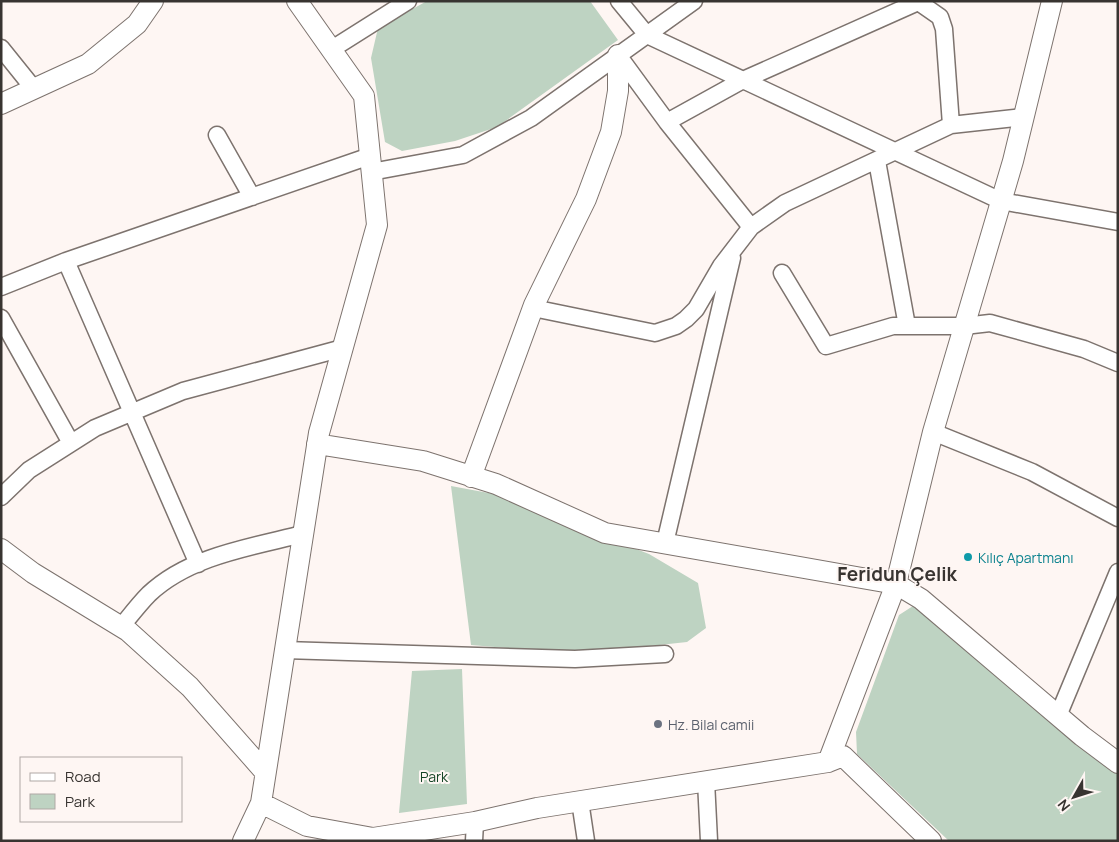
<svg xmlns="http://www.w3.org/2000/svg" width="1119" height="842" viewBox="0 0 1119 842" font-family="Manrope,sans-serif">
  <style>
    .green { fill: #bed3c2 }
    .lines { fill: none; stroke-linecap: round; stroke-linejoin: round }
    .minor-casing { stroke: #7d736e; stroke-width: 19 }
    .tertiary-casing { stroke: #7d736e; stroke-width: 22 }
    .minor { stroke: #fff; stroke-width: 16 }
    .tertiary { stroke: #fff; stroke-width: 20 }
    .culture-dot { fill: #0f9aa8; stroke: #fef6f3; stroke-width: 2 }
    .worship-dot { fill: #6b7280; stroke: #fef6f3; stroke-width: 2 }
    .labels { text-anchor: middle; dominant-baseline: central; stroke-width: 4; stroke-linejoin: round; paint-order: stroke }
    .culture-label { font-size: 14px; fill: #0d838f; stroke: #fef6f3; text-anchor: start }
    .worship-label { font-size: 14px; fill: #5b616d; stroke: #fef6f3; text-anchor: start }
    .park-label { font-size: 14px; fill: #154526; stroke: #fef6f3 }
    .district-label { font-size: 19px; font-weight: bold; fill: #383431; stroke: #fef6f3 }
  </style>
  <rect width="100%" height="100%" fill="#fef6f3"/>
  <path class="green" d="M 427,1 L 590,1 L 618,40 L 497,127 L 455,141 L 402,151 L 385,142 L 371,58 L 378,28 Z
    M 451,486 L 494,494 L 649,554 L 698,583 L 706,628 L 687,642 L 576,654 L 471,645 Z
    M 913,606 L 1118,772 L 1118,841 L 949,841 L 857,754 L 856,732 L 899,615 Z
    M 462,669 L 467,804 L 399,813 L 412,671 Z"/>
  <g class="lines">
    <defs>
      <path id="minor" d="M 619,1 L 647,35 L 1001,201 L 1118,222
        M 917,1 L 940,17 L 944,29 L 951,125
        M 1,48 L 34,89
        M 332,49 L 408,1
        M 618,55 L 667,122 L 751,227
        M 667,122 L 743,80 L 918,2
        M 217,135 L 252,197
        M 877,161 L 907,326
        M 371,172 L 463,155 L 531,118 L 694,1
        M 66,261 L 198,564
        M 782,273 L 826,346 L 893,326 L 964,326 L 990,323 L 1084,349 L 1118,363
        M 1,287 L 66,261 L 370,156
        M 533,308 L 655,333 L 676,326 L 686,319 L 696,309 L 721,266 L 751,227 L 785,203 L 951,125 L 1024,117
        M 1,318 L 71,443
        M 933,432 L 1032,472 L 1118,518
        M 1,497 L 29,470 L 95,428 L 183,391 L 343,348
        M 665,543 L 732,258
        M 121,627 C 130,616 139,604 149,594 C 189,556 251,547 303,534
        M 284,650 L 575,659 L 665,654
        M 1058,716 L 1118,572
        M 706,781 L 709,841
        M 580,801 L 586,841
        M 474,841 L 475,822"/>
      <path id="tertiary" d="M 1,104 L 88,64 L 137,24 L 153,1
        M 317,444 L 423,461 L 496,484 L 605,533 L 896,584 L 921,599 L 1082,736 L 1118,763
        M 471,477 L 534,305 L 586,199 L 611,132 L 618,91 L 618,55
        M 1,549 L 33,573 L 128,631 L 190,687 L 265,772
        M 828,762 L 896,584 L 933,432 L 1013,161 L 1052,1
        M 261,803 L 307,826 L 373,838 L 475,822 L 537,808 L 828,762 L 843,756 L 931,841
        M 243,841 L 261,803 L 319,433 L 377,225 L 364,96 L 297,1"/>
    </defs>
    <use href="#minor" class="minor-casing"/>
    <use href="#tertiary" class="tertiary-casing"/>
    <use href="#minor" class="minor"/>
    <use href="#tertiary" class="tertiary"/>
  </g>
  <circle class="culture-dot" cx="968" cy="557" r="5"/>
  <circle class="worship-dot" cx="658" cy="724" r="5"/>
  <g class="labels">
    <g class="culture-label">
      <text x="978" y="557">Kılıç Apartmanı</text>
    </g>
    <g class="worship-label">
      <text x="668" y="724">Hz. Bilal camii</text>
    </g>
    <g class="park-label">
      <text x="434" y="776">Park</text>
    </g>
    <g class="district-label">
      <text x="897" y="574">Feridun Çelik</text>
    </g>
  </g>
  <rect width="1119" height="842" fill="none" stroke="#383431" stroke-width="5"/>
  <rect x="20" y="757" width="162" height="65" fill="#fef6f3" stroke="#afa8a5"/>
  <rect x="30" y="773" width="25" height="8" fill="#ffffff" stroke="#afa8a5"/>
  <text x="65" y="782" font-size="15" fill="#383431">Road</text>
  <rect x="30" y="794" width="25" height="15" fill="#bed3c2" stroke="#afa8a5"/>
  <text x="65" y="807" font-size="15" fill="#383431">Park</text>
  <g transform="translate(1074 797) rotate(231)" stroke="#fef6f3" stroke-width="4" paint-order="stroke">
  <path d="M0-4L9 19L0 12L-9 19Z" fill="#383431"/>
  <text y="-8" font-size="14" font-weight="bold" text-anchor="middle" fill="#383431">N</text>
  </g>
</svg>
